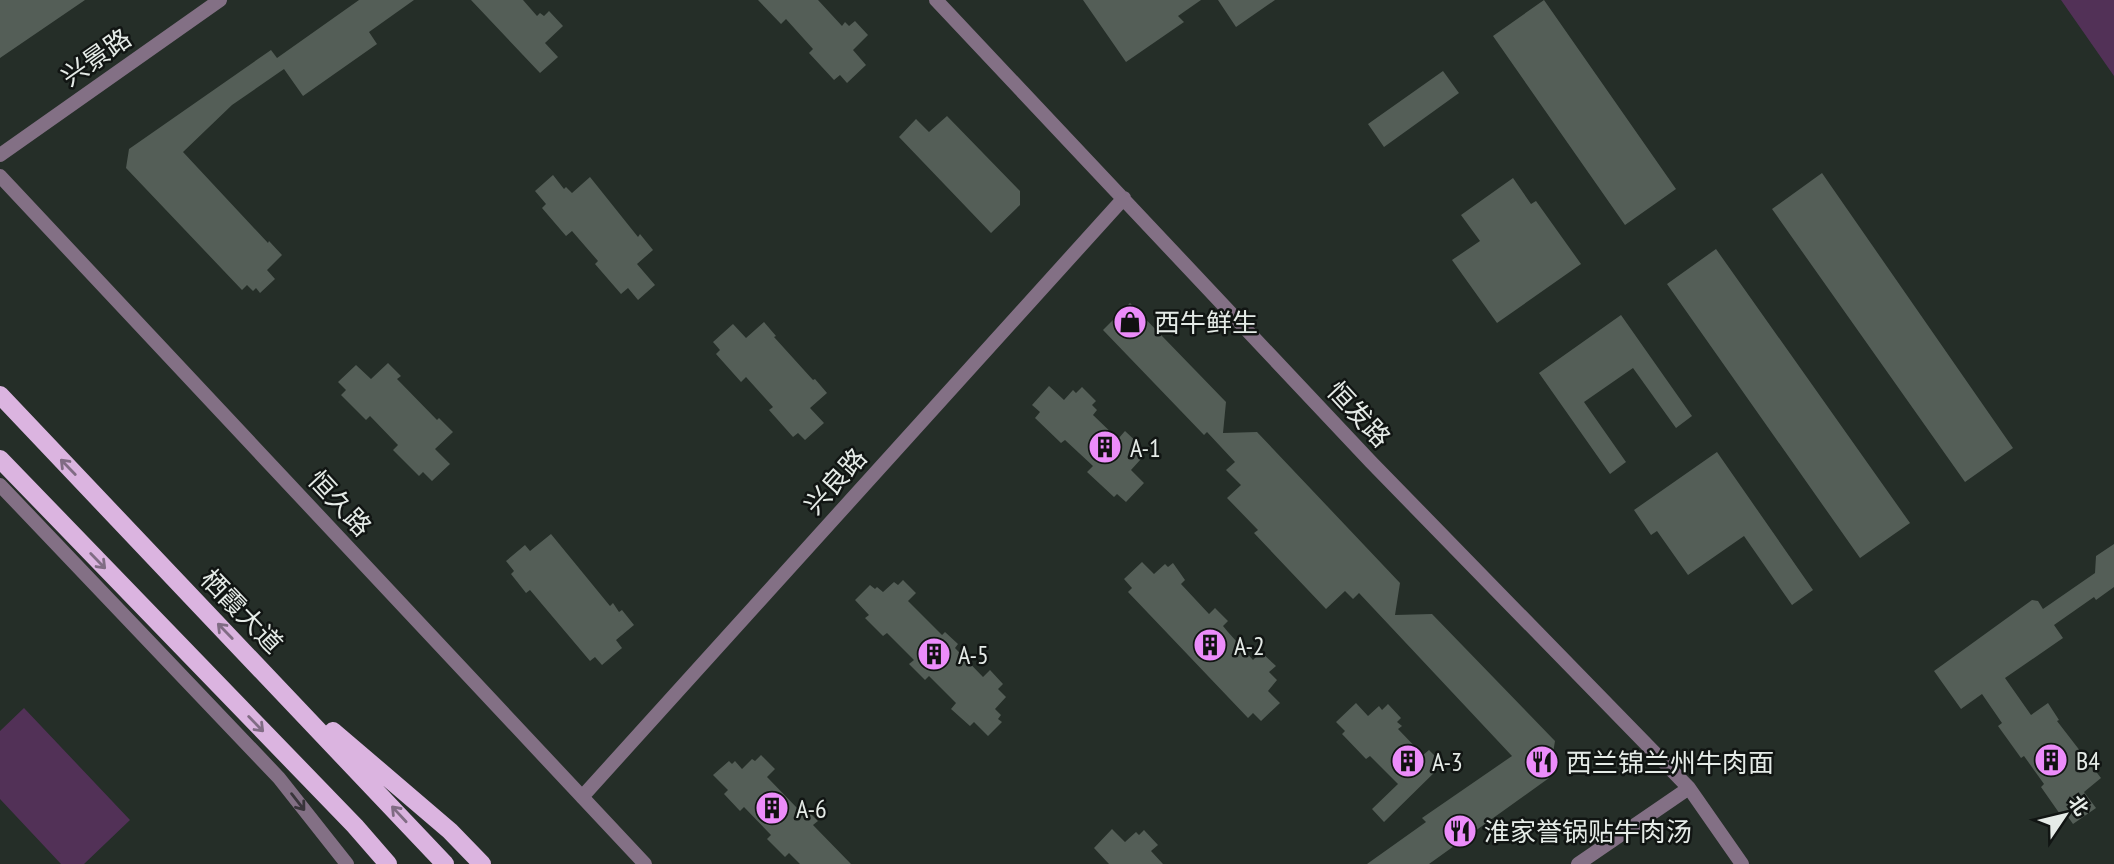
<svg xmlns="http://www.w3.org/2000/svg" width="2114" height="864" viewBox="0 0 2114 864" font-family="'PT Sans Narrow','Noto Sans SC',sans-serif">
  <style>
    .green { fill: #523157 }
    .building { fill: #545e57 }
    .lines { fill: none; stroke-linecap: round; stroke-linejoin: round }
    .minor { stroke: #837085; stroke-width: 14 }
    .tertiary { stroke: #837085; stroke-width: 14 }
    .primary { stroke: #dbb4e0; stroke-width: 18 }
    .oneway { stroke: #806c84 }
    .oneway2 { stroke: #39353b }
    .labels { text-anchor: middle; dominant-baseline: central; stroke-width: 5; stroke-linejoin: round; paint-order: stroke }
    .street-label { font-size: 26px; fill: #e5ebe7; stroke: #111513 }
    .poi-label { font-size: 26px; fill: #e5ebe7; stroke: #111513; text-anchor: start }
  </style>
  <rect width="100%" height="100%" fill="#252e28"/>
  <path class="green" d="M 2061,0 L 2114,0 L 2114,76 Z
    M 24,708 L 130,820 L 84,864 L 61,864 L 0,799 L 0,731 Z"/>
  <path class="building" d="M 0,0 L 85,0 L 0,58 Z
    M 359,0 L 414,0 L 369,32 L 377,44 L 303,96 L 284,69 L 232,105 L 183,152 L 268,243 L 269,241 L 282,255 L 267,270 L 275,279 L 260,293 L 256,288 L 253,291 L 247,285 L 242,290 L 126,168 L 129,149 L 271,50 L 277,58 Z
    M 471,0 L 523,0 L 537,16 L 540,13 L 544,16 L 549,11 L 563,26 L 545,43 L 558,57 L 540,73 Z
    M 758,0 L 818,0 L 842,26 L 845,22 L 849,26 L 855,21 L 868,35 L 853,50 L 866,65 L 847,83 L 840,75 L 834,80 L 809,53 L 813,49 L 786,19 L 781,24 Z
    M 1083,0 L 1201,0 L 1178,16 L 1184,22 L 1126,62 Z
    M 1218,0 L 1275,0 L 1236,27 Z
    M 1544,0 L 1676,189 L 1625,225 L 1493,36 Z
    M 1443,71 L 1459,93 L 1384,147 L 1368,124 Z
    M 947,116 L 1020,191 L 1020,205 L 991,233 L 899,137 L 916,119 L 929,132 Z
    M 1822,173 L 2013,448 L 1965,482 L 1772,209 Z
    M 553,175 L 564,189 L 566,187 L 572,193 L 590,177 L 638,237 L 640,234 L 653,250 L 637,264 L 655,285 L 638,300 L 628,288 L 621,294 L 595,264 L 598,261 L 572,231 L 566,236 L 542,208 L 546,204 L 535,191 Z
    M 1513,178 L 1531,204 L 1536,201 L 1581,264 L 1497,323 L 1452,260 L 1480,241 L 1461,215 Z
    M 1716,249 L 1910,523 L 1860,558 L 1667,284 Z
    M 1130,303 L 1226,402 L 1223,433 L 1257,432 L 1400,583 L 1395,615 L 1432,614 L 1555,741 L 1549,778 L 1429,864 L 1367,864 L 1426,822 L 1422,818 L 1512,756 L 1359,593 L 1353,599 L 1345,591 L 1326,609 L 1254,533 L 1258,530 L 1227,498 L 1241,485 L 1226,470 L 1235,462 L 1207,432 L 1204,435 L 1103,330 Z
    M 1621,315 L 1692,416 L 1676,428 L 1633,368 L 1584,402 L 1626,462 L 1610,474 L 1539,373 Z
    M 764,322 L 776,336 L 774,337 L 813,380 L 815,379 L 827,393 L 810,408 L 824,423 L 805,440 L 798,433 L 793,437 L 769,410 L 773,407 L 746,377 L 741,382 L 716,354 L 720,350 L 713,342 L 733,324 L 746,338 Z
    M 388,363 L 401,376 L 397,379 L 437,420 L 439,418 L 453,432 L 435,449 L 450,464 L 432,481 L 423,472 L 419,476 L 393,450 L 398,445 L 370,416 L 366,420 L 341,395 L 346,390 L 338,382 L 356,365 L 371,379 Z
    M 1049,386 L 1064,400 L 1073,390 L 1076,393 L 1082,387 L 1096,401 L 1092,405 L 1097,410 L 1093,415 L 1118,439 L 1125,431 L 1140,445 L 1133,452 L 1141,459 L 1131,470 L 1144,483 L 1126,502 L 1117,494 L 1114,497 L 1087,472 L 1093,466 L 1065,440 L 1061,443 L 1035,418 L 1040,412 L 1032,405 Z
    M 1717,452 L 1813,590 L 1792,605 L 1744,536 L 1688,575 L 1657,531 L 1651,535 L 1634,510 Z
    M 551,534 L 610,606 L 613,603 L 619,612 L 622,610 L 634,625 L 616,640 L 622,648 L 602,665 L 595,657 L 590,661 L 530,590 L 526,593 L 511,574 L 514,571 L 506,561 L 525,545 L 530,551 Z
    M 2114,544 L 2114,587 L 2096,600 L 2094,597 L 2054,625 L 2063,638 L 2005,678 L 2031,715 L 2048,703 L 2059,720 L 2057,721 L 2101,778 L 2084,792 L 2096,808 L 2073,824 L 2066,814 L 2062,817 L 2041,787 L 2044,784 L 2024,756 L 2021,758 L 1998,726 L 2002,723 L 1982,694 L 1961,709 L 1934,671 L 2032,600 L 2038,601 L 2043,609 L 2095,573 L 2096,556 Z
    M 1142,562 L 1154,574 L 1165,564 L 1168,567 L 1173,563 L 1185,580 L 1181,584 L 1209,614 L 1215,608 L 1228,621 L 1223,626 L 1228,632 L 1253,660 L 1261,652 L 1276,666 L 1269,672 L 1277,680 L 1268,691 L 1280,703 L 1261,721 L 1253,713 L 1248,718 L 1128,592 L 1132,588 L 1124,579 Z
    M 903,580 L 916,593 L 908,601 L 942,635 L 945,632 L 958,644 L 955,648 L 983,677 L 990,670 L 1003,684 L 998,689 L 1006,697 L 995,709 L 1001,715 L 998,719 L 1002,722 L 988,736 L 974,722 L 970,726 L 951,709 L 956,703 L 929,676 L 925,680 L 909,664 L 914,660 L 887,633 L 883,636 L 865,618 L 869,615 L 855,600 L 870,585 L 875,589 L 877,587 L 883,592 L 894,582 L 898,585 Z
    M 1356,703 L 1368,716 L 1379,706 L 1382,710 L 1388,704 L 1401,718 L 1397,722 L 1402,726 L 1398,729 L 1423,755 L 1429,750 L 1443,764 L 1384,822 L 1372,809 L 1398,784 L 1370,756 L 1366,759 L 1342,734 L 1345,731 L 1336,722 Z
    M 761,755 L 775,769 L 767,777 L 799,810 L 803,806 L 818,821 L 813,825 L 851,864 L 800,864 L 789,853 L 785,857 L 767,839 L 771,835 L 744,807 L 740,811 L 724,794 L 728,790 L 713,775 L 729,761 L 732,764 L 735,761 L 742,769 L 752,759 L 755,761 Z
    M 1112,829 L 1125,842 L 1136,832 L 1139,835 L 1144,830 L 1158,845 L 1151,851 L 1163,864 L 1109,864 L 1094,848 Z"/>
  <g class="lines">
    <path class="minor" d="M 936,0 L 1371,462 L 1689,788 L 1742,864
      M 0,155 L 220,0
      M 0,176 L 645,864
      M 582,797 L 1124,198
      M 1578,864 L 1689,788"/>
    <path class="tertiary" d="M 0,485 L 279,778 L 347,864"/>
    <path class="primary" d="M 0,395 L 445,864
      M 0,459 L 355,826 L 388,864
      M 333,731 L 450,831 L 482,864"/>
  </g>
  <defs><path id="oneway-shaft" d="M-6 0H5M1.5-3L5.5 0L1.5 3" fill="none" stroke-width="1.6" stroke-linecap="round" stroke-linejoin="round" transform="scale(1.75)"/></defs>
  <g class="oneway">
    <use href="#oneway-shaft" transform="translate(68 467) rotate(-134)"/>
    <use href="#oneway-shaft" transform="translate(98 561) rotate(46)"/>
    <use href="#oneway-shaft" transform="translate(225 631) rotate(-134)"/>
    <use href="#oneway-shaft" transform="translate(256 724) rotate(46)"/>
    <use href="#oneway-shaft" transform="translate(399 814) rotate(-133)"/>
  </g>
  <use class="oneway2" href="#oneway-shaft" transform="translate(298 802) rotate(52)"/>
  <defs>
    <symbol id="shop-disc" viewBox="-11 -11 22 22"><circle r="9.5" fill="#ec8cfa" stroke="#111513"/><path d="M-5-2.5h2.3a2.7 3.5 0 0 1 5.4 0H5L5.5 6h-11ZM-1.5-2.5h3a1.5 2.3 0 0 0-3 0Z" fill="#111"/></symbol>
    <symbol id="building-disc" viewBox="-11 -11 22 22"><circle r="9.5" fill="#ec8cfa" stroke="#111513"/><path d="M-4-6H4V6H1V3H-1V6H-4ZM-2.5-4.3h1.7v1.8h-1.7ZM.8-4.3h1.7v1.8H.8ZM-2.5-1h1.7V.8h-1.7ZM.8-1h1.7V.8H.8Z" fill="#111"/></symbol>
    <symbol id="restaurant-disc" viewBox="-11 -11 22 22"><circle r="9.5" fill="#ec8cfa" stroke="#111513"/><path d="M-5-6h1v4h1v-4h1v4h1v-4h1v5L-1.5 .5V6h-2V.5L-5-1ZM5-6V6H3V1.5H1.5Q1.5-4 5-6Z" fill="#111"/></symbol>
  </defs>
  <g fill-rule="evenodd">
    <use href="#shop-disc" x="1111" y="303" width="38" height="38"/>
    <use href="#building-disc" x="1086" y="428" width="38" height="38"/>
    <use href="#building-disc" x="1191" y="626" width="38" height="38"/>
    <use href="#building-disc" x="915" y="635" width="38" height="38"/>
    <use href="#building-disc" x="2032" y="741" width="38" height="38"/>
    <use href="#building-disc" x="1389" y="742" width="38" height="38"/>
    <use href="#restaurant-disc" x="1523" y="743" width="38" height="38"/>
    <use href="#building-disc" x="753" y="789" width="38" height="38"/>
    <use href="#restaurant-disc" x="1441" y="812" width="38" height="38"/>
  </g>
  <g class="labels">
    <g class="street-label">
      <text transform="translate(96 57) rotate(-35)">兴景路</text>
      <text transform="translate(1359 414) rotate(47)">恒发路</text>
      <text transform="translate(835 481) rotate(-48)">兴良路</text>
      <text transform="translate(340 503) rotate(47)">恒久路</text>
      <text transform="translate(242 611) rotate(46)">栖霞大道</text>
    </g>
    <g class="poi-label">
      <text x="1154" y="322">西牛鲜生</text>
      <text x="1130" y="447">A-1</text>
      <text x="1234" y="645">A-2</text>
      <text x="958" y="654">A-5</text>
      <text x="2076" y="760">B4</text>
      <text x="1432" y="761">A-3</text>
      <text x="1566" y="762">西兰锦兰州牛肉面</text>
      <text x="796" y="808">A-6</text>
      <text x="1484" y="831">淮家誉锅贴牛肉汤</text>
    </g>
  </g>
  <g transform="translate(2065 815) rotate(55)" stroke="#111513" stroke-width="5" paint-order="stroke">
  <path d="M0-5L12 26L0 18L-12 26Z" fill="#e5ebe7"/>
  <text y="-10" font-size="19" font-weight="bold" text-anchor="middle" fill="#e5ebe7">北</text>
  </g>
</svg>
